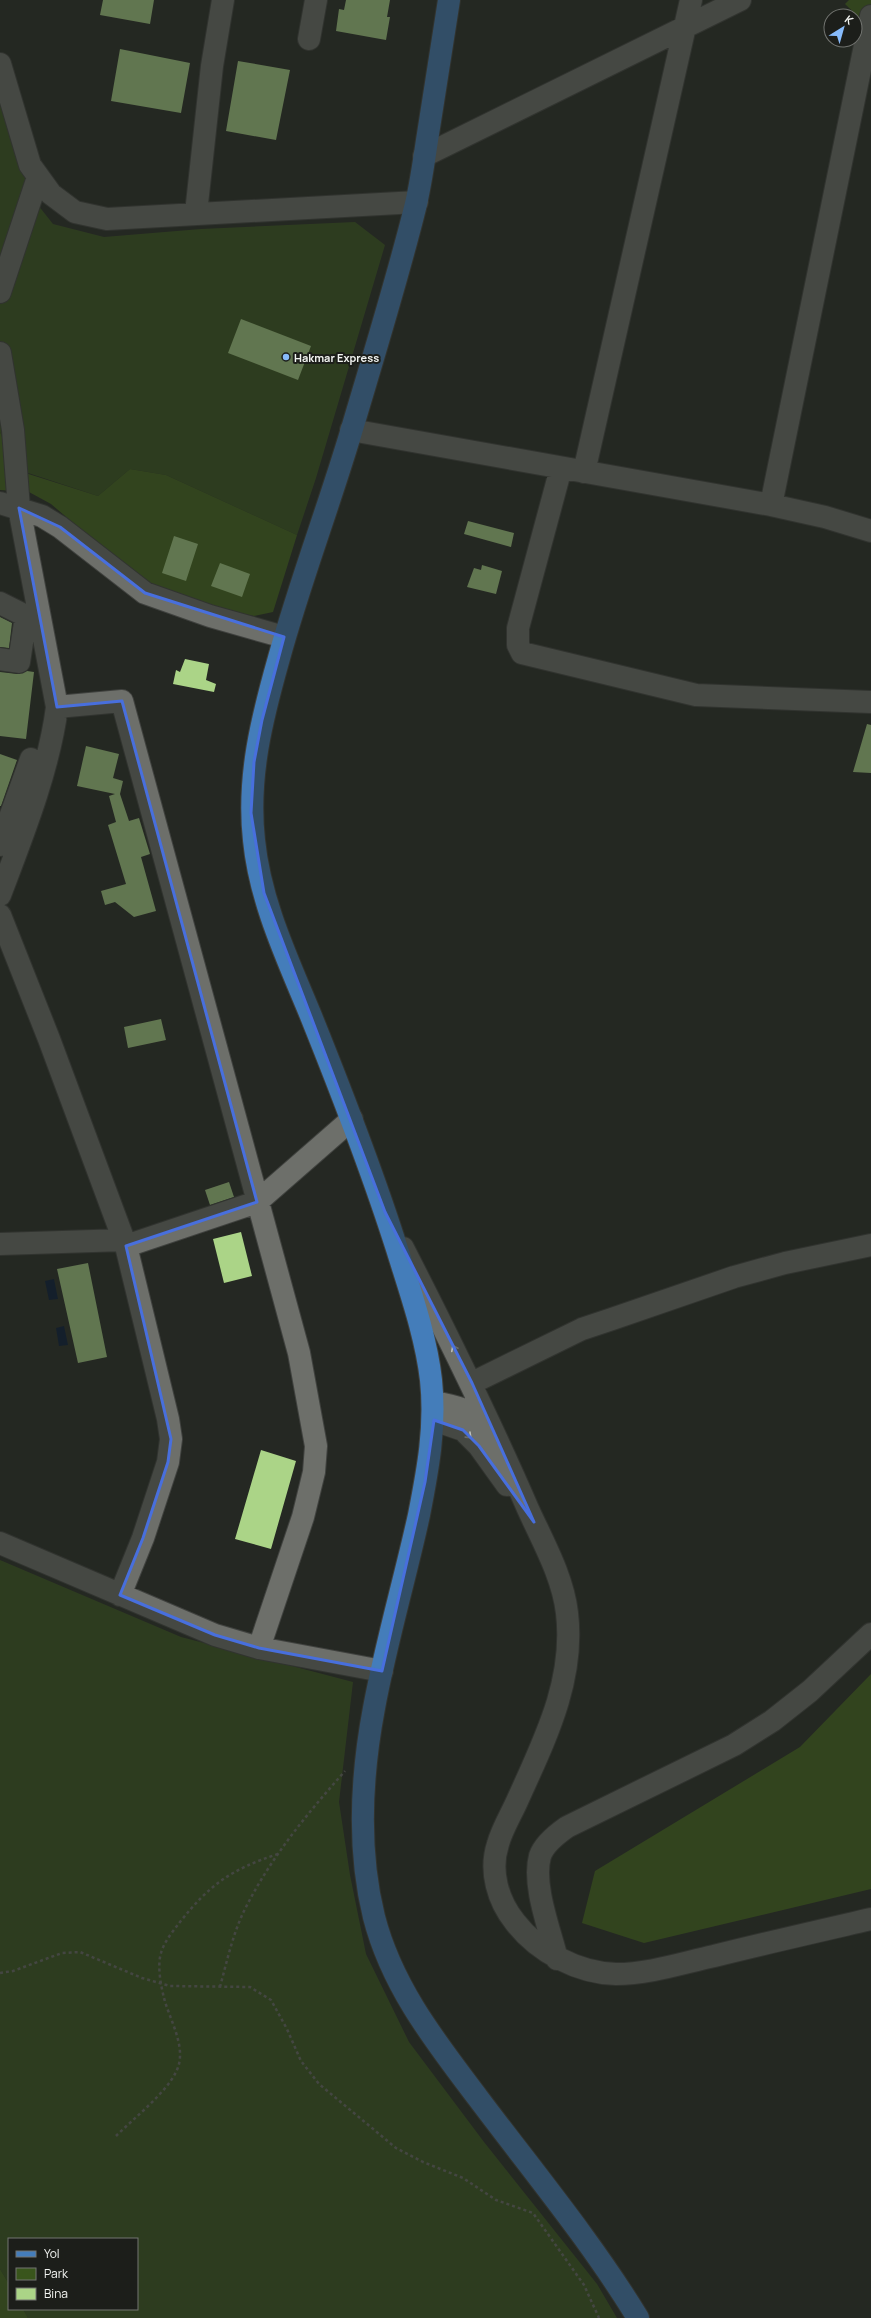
<svg xmlns="http://www.w3.org/2000/svg" width="871" height="2318" viewBox="0 0 871 2318" font-family="Manrope,sans-serif">
  <style>
    .green { fill: #39551c }
    .forest { fill: #436719 }
    .water { fill: #001635 }
    .building { fill: #abd487 }
    .lines { fill: none; stroke-linecap: round; stroke-linejoin: round }
    .minor-casing { stroke: #40423f; stroke-width: 24 }
    .major-casing { stroke: #40423f; stroke-width: 24 }
    .path { stroke: #6a6c68; stroke-width: 2.5; stroke-dasharray: 3 3; stroke-linecap: butt }
    .minor { stroke: #6d6f6a; stroke-width: 22 }
    .major { stroke: #447dba; stroke-width: 22 }
    .oneway { stroke: #bdbfbb }
    .marked { fill: none; stroke: #486fdd; stroke-width: 3; stroke-linejoin: round }
    .poi-dot { fill: #87bbfb; stroke: #1c1e1a; stroke-width: 1.5 }
    .labels { text-anchor: middle; dominant-baseline: central; stroke-width: 4; stroke-linejoin: round; paint-order: stroke }
    .poi-label { font-size: 11px; font-weight: bold; fill: #f2f4f1; stroke: #1c1e1a; text-anchor: start }
  </style>
  <rect width="100%" height="100%" fill="#252823"/>
  <path class="green" d="M 0,90 L 30,195 L 53,224 L 104,237 L 201,229 L 355,222 L 385,245 L 316,478 L 297,535 L 166,475 L 130,469 L 98,496 L 16,469 L 0,432 Z
    M 0,1560 L 181,1637 L 353,1682 L 339,1802 L 350,1875 L 366,1954 L 409,2042 L 484,2142 L 597,2284 L 617,2318 L 28,2318 L 23,2309 L 137,2309 L 137,2239 L 9,2239 L 9,2284 L 0,2269 Z"/>
  <path class="forest" d="M 849,0 L 871,0 L 871,29 L 845,4 Z
    M 0,432 L 16,470 L 98,496 L 130,469 L 166,475 L 297,535 L 273,612 L 254,616 L 199,605 L 144,581 L 104,549 L 51,504 L 29,492 L 0,490 Z
    M 871,1674 L 871,1889 L 644,1943 L 582,1923 L 595,1871 L 800,1747 Z
    M 0,2269 L 9,2284 L 9,2309 L 23,2309 L 28,2318 L 0,2318 Z"/>
  <path class="water" d="M 54,1279 L 58,1299 L 49,1300 L 45,1281 Z
    M 64,1326 L 68,1345 L 59,1346 L 56,1328 Z"/>
  <path class="building" d="M 103,0 L 154,0 L 150,24 L 100,15 Z
    M 346,0 L 390,0 L 387,17 L 390,17 L 386,40 L 336,31 L 339,9 L 344,10 Z
    M 120,49 L 190,63 L 181,113 L 111,101 Z
    M 238,61 L 290,70 L 276,140 L 226,131 Z
    M 241,319 L 311,346 L 298,380 L 228,353 Z
    M 468,521 L 514,533 L 511,547 L 464,534 Z
    M 174,536 L 198,544 L 186,581 L 162,573 Z
    M 220,563 L 250,574 L 242,597 L 211,586 Z
    M 482,565 L 502,571 L 496,594 L 467,587 L 474,568 L 481,570 Z
    M 0,617 L 12,623 L 9,648 L 0,647 Z
    M 185,659 L 209,664 L 206,680 L 216,684 L 214,692 L 173,684 L 176,670 L 180,672 Z
    M 27,671 L 34,672 L 26,739 L 0,736 L 0,672 L 17,674 Z
    M 867,724 L 871,725 L 871,773 L 853,772 Z
    M 86,746 L 119,754 L 113,778 L 123,781 L 120,794 L 129,821 L 139,818 L 150,854 L 141,857 L 156,911 L 134,917 L 115,902 L 105,905 L 101,891 L 126,884 L 108,825 L 116,822 L 109,796 L 115,794 L 77,786 Z
    M 0,754 L 17,760 L 1,806 L 0,806 Z
    M 161,1019 L 166,1040 L 128,1048 L 124,1027 Z
    M 229,1182 L 234,1197 L 210,1205 L 205,1190 Z
    M 241,1232 L 252,1276 L 224,1283 L 213,1239 Z
    M 88,1263 L 107,1357 L 78,1363 L 57,1269 Z
    M 261,1450 L 296,1461 L 271,1549 L 235,1539 Z"/>
  <g class="lines">
    <defs>
      <path id="minor" d="M 309,39 L 316,0
        M 0,64 L 30,165 L 51,194 L 75,212 L 107,219 L 417,202
        M 424,156 L 740,0
        M 196,213 L 212,66 L 223,0
        M 0,292 L 38,177
        M 0,353 L 13,430 L 19,508 L 57,707 C 49,770 22,837 0,895
        M 351,430 L 771,505 L 825,517 L 871,531
        M 561,468 L 518,628 L 518,645 L 522,653 L 696,695 L 871,702
        M 584,472 L 691,0
        M 0,503 L 42,516 L 60,527 L 145,593 L 210,616 L 284,637
        M 771,505 L 871,16
        M 0,603 L 26,616 L 19,662 L 0,659
        M 57,707 L 122,701 L 299,1353 L 316,1446 L 314,1472 L 303,1517 L 259,1648
        M 0,845 L 31,759
        M 0,915 L 49,1039 L 126,1246 L 168,1419 L 171,1439 L 168,1462 L 143,1538 L 120,1595
        M 0,1244 L 124,1240
        M 126,1246 L 257,1202 L 352,1119
        M 403,1248 C 447,1334 490,1421 528,1509 C 543,1542 563,1577 567,1613 C 575,1680 545,1739 518,1799 C 512,1813 502,1829 498,1844 C 489,1871 498,1901 515,1922 C 538,1952 578,1973 616,1974 C 649,1974 682,1963 714,1956 C 766,1943 819,1931 871,1919
        M 472,1383 L 582,1329 L 612,1319 L 734,1277 L 785,1263 L 871,1245
        M 433,1402 C 458,1406 470,1410 490,1426
        M 434,1420 L 463,1430 L 479,1446 L 507,1485
        M 0,1543 L 215,1635 L 259,1648 L 382,1671
        M 557,1959 C 550,1930 532,1885 540,1856 C 544,1844 557,1834 567,1827 L 734,1745 L 772,1721 L 810,1691 L 871,1634"/>
      <path id="major" d="M 449,0 C 442,45 435,90 428,134 C 424,159 421,184 415,208 C 397,280 375,351 354,422 C 331,501 301,578 279,658 C 262,718 247,777 254,840 C 260,902 288,960 311,1016 C 342,1093 372,1170 397,1249 C 410,1291 426,1336 431,1380 C 436,1427 428,1469 419,1515 C 405,1579 386,1643 374,1708 C 361,1777 357,1848 374,1917 C 392,1987 435,2041 478,2098 C 532,2170 591,2241 638,2318"/>
    </defs>
    <use href="#minor" class="minor-casing"/>
    <use href="#major" class="major-casing"/>
    <path class="path" d="M 0,1973 L 13,1971 L 62,1953 L 80,1952 L 142,1978 L 170,1986 L 250,1987 L 271,2000 L 287,2029 L 301,2061 L 319,2084 L 396,2148 L 423,2162 L 463,2178 L 496,2200 L 533,2213 L 584,2285 L 599,2318
      M 220,1987 C 227,1961 233,1933 245,1909 C 271,1857 307,1814 345,1771
      M 116,2136 C 133,2119 166,2093 176,2072 C 188,2049 170,2021 164,1998 C 161,1986 157,1966 161,1953 C 164,1942 173,1931 180,1922 C 210,1884 232,1869 278,1854"/>
    <use href="#minor" class="minor"/>
    <use href="#major" class="major"/>
  </g>
  <defs><path id="oneway-chevron" d="M-2-3.5L2.5 0L-2 3.5" fill="none" stroke-width="1.6" stroke-linecap="round" stroke-linejoin="round"/></defs>
  <g class="oneway">
    <use href="#oneway-chevron" transform="translate(454 1348) rotate(-117)"/>
    <use href="#oneway-chevron" transform="translate(469 1436) rotate(44)"/>
  </g>
  <path d="M0 0H871V2318H0ZM 19,508 L 60,527 L 145,593 L 284,637 L 262,720 L 254,762 L 251,813 L 264,893 L 385,1212 L 472,1383 L 534,1522 L 479,1446 L 463,1430 L 434,1420 L 425,1482 L 382,1671 L 259,1648 L 215,1635 L 120,1595 L 143,1538 L 168,1462 L 171,1439 L 126,1246 L 257,1202 L 122,701 L 57,707 Z" fill="#252823" fill-opacity=".55" fill-rule="evenodd"/>
  <path class="marked" d="M 19,508 L 60,527 L 145,593 L 284,637 L 262,720 L 254,762 L 251,813 L 264,893 L 385,1212 L 472,1383 L 534,1522 L 479,1446 L 463,1430 L 434,1420 L 425,1482 L 382,1671 L 259,1648 L 215,1635 L 120,1595 L 143,1538 L 168,1462 L 171,1439 L 126,1246 L 257,1202 L 122,701 L 57,707 Z"/>
  <circle class="poi-dot" cx="286" cy="357" r="4"/>
  <g class="labels">
    <g class="poi-label">
      <text x="294" y="357">Hakmar Express</text>
    </g>
  </g>
  <rect x="8" y="2238" width="130" height="72" fill="#1c1e1a" stroke="#727470"/>
  <rect x="16" y="2251" width="20" height="6" fill="#447dba" stroke="#727470"/>
  <text x="44" y="2258" font-size="12" fill="#f2f4f1">Yol</text>
  <rect x="16" y="2268" width="20" height="12" fill="#39551c" stroke="#727470"/>
  <text x="44" y="2278" font-size="12" fill="#f2f4f1">Park</text>
  <rect x="16" y="2288" width="20" height="12" fill="#abd487" stroke="#727470"/>
  <text x="44" y="2298" font-size="12" fill="#f2f4f1">Bina</text>
  <g transform="translate(843 28) rotate(37)"><circle r="19" fill="#1c1e1a" stroke="#727470"/>
  <path d="M0-3L7 15L0 10L-7 15Z" fill="#87bbfb"/>
  <text y="-6" font-size="11" font-weight="bold" text-anchor="middle" fill="#f2f4f1">K</text>
  </g>
</svg>
